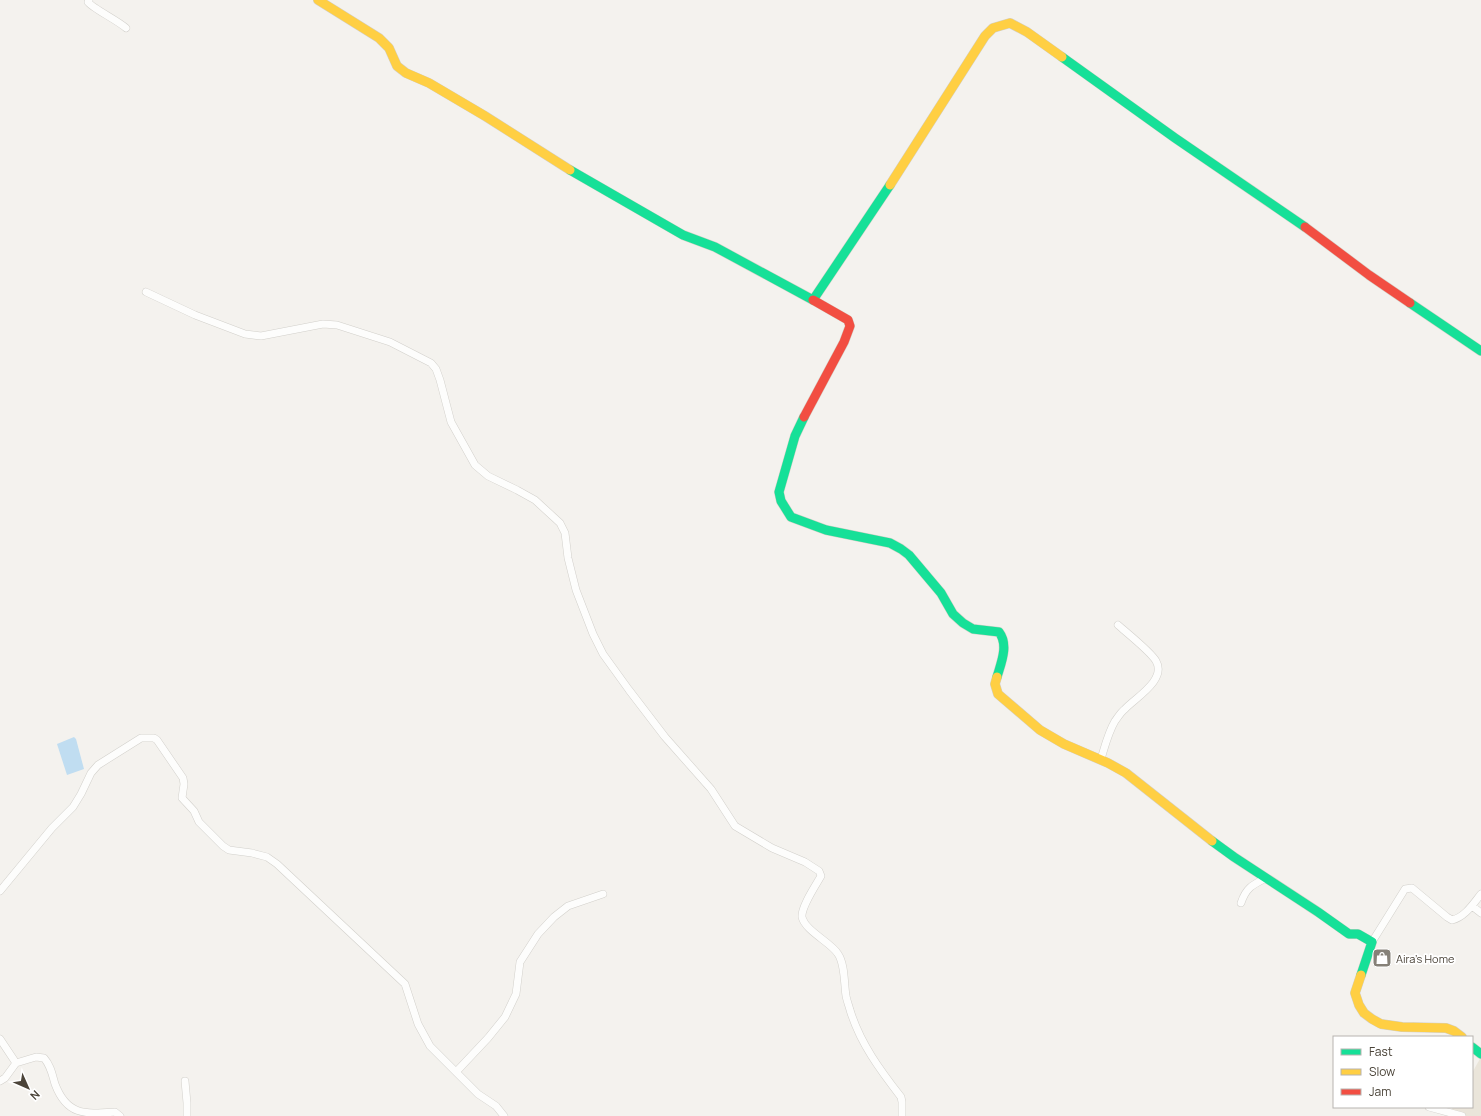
<svg xmlns="http://www.w3.org/2000/svg" width="1481" height="1116" viewBox="0 0 1481 1116" font-family="Manrope,sans-serif">
  <style>
    .education { fill: #eae5da }
    .water { fill: #c0ddf1 }
    .lines { fill: none; stroke-linecap: round; stroke-linejoin: round }
    .street-casing { stroke: #d2d0cb; stroke-width: 8 }
    .fast-casing { stroke: #d3cfc5; stroke-width: 10 }
    .slow-casing { stroke: #d3cfc5; stroke-width: 10 }
    .jam-casing { stroke: #d3cfc5; stroke-width: 10 }
    .street { stroke: #fdfdfc; stroke-width: 7 }
    .fast { stroke: #16e098; stroke-width: 9 }
    .slow { stroke: #ffcf43; stroke-width: 9 }
    .jam { stroke: #f24e42; stroke-width: 9 }
    .labels { text-anchor: middle; dominant-baseline: central; stroke-width: 3.5; stroke-linejoin: round; paint-order: stroke }
    .poi-label { font-size: 11px; fill: #4b4439; stroke: #fff; text-anchor: start }
  </style>
  <rect width="100%" height="100%" fill="#f4f2ee"/>
  <path class="education" d="M 1481,1057 L 1481,1116 L 1462,1116 L 1451,1111 L 1453,1107 L 1472,1107 L 1472,1073 Z"/>
  <path class="water" d="M 74,737 L 76,739 L 84,769 L 67,775 L 57,744 Z"/>
  <g class="lines">
    <defs>
      <path id="street" d="M 89,0 L 88,2 C 92,8 117,20 126,28
        M 146,292 L 195,315 L 245,334 L 261,336 L 323,324 L 337,325 L 390,342 L 431,363 L 436,369 L 440,380 L 451,422 L 475,465 L 488,476 L 517,490 L 535,500 L 560,523 L 565,533 L 568,558 L 576,590 L 593,634 L 603,654 L 629,690 L 665,737 L 711,789 L 735,826 L 772,848 L 805,862 L 819,871 L 821,876 C 816,885 801,907 802,917 C 805,931 832,943 838,954 C 845,964 844,983 846,996 C 847,1001 849,1006 850,1010 C 860,1043 880,1070 901,1097 L 902,1102 L 902,1116
        M 1101,759 C 1105,746 1108,733 1115,721 C 1118,717 1121,712 1125,709 C 1135,698 1167,680 1156,661 C 1151,652 1127,633 1118,625
        M 0,891 L 52,828 L 73,807 L 81,794 L 91,773 L 98,765 L 141,738 L 154,738 L 157,740 L 183,778 L 184,784 L 182,798 L 194,811 L 199,822 L 223,846 L 229,850 L 252,853 L 267,857 L 277,864 L 405,984 L 418,1024 L 430,1046 L 478,1094 L 496,1106 L 504,1116
        M 1241,903 C 1246,888 1252,885 1266,878
        M 1472,906 L 1481,913
        M 1372,942 L 1405,889 L 1412,888 L 1447,917 L 1452,920 C 1465,917 1473,904 1481,894
        M 0,1039 L 16,1063 L 36,1057 L 44,1058 C 51,1066 52,1074 55,1084 C 67,1116 85,1114 115,1112 L 120,1116
        M 456,1072 L 488,1038 L 505,1017 L 516,994 L 520,962 L 538,934 L 554,917 L 568,906 L 603,894
        M 0,1081 L 5,1078 L 16,1063
        M 185,1081 L 187,1103 L 187,1116
        M 1429,1107 L 1462,1116"/>
      <path id="fast" d="M 1062,57 L 1175,138 L 1305,227
        M 570,170 L 683,235 L 715,247 L 813,300 L 890,185
        M 1410,303 L 1481,351
        M 804,417 L 795,436 L 779,492 L 781,501 L 791,517 L 826,530 L 890,543 L 901,549 L 909,555 L 941,593 L 953,614 L 963,623 L 973,629 L 999,632 C 1009,645 1001,663 997,677
        M 1212,841 L 1234,857 L 1318,912 L 1349,934 L 1358,934 L 1372,942 L 1361,975
        M 1472,1047 L 1481,1054"/>
      <path id="slow" d="M 318,0 L 379,38 L 389,48 L 397,66 L 406,73 L 429,83 L 485,116 L 570,170
        M 890,185 L 985,36 L 993,28 L 1010,23 L 1027,32 L 1062,57
        M 997,677 L 995,684 L 998,694 L 1040,730 L 1064,744 L 1108,763 L 1126,773 L 1212,841
        M 1361,975 L 1355,993 L 1359,1005 L 1364,1013 L 1372,1019 L 1381,1024 L 1402,1027 L 1446,1028 L 1454,1031 L 1462,1037"/>
      <path id="jam" d="M 1305,227 L 1369,275 L 1410,303
        M 804,417 L 844,342 L 850,326 L 848,320 L 813,300"/>
    </defs>
    <use href="#street" class="street-casing"/>
    <use href="#fast" class="fast-casing"/>
    <use href="#slow" class="slow-casing"/>
    <use href="#jam" class="jam-casing"/>
    <use href="#street" class="street"/>
    <use href="#fast" class="fast"/>
    <use href="#slow" class="slow"/>
    <use href="#jam" class="jam"/>
  </g>
  <defs>
    <symbol id="shop-square" viewBox="-11 -11 22 22"><rect x="-9" y="-9" width="18" height="18" rx="4" fill="#868178" stroke="#fff"/><path d="M-5-2.5h2.3a2.7 3.5 0 0 1 5.4 0H5L5.5 6h-11ZM-1.5-2.5h3a1.5 2.3 0 0 0-3 0Z" fill="#fff"/></symbol>
  </defs>
  <g fill-rule="evenodd">
    <use href="#shop-square" x="1371" y="947" width="22" height="22"/>
  </g>
  <g class="labels">
    <g class="poi-label">
      <text x="1396" y="958">Aira's Home</text>
    </g>
  </g>
  <rect x="1333" y="1036" width="140" height="72" fill="#ffffff" stroke="#b7b4b0"/>
  <rect x="1341" y="1049" width="20" height="6" fill="#16e098" stroke="#b7b4b0"/>
  <text x="1369" y="1056" font-size="12" fill="#4b4439">Fast</text>
  <rect x="1341" y="1069" width="20" height="6" fill="#ffcf43" stroke="#b7b4b0"/>
  <text x="1369" y="1076" font-size="12" fill="#4b4439">Slow</text>
  <rect x="1341" y="1089" width="20" height="6" fill="#f24e42" stroke="#b7b4b0"/>
  <text x="1369" y="1096" font-size="12" fill="#4b4439">Jam</text>
  <g transform="translate(28 1088) rotate(135)" stroke="#ffffff" stroke-width="3" paint-order="stroke">
  <path d="M0-3L7 15L0 10L-7 15Z" fill="#4b4439"/>
  <text y="-6" font-size="11" font-weight="bold" text-anchor="middle" fill="#4b4439">N</text>
  </g>
</svg>
